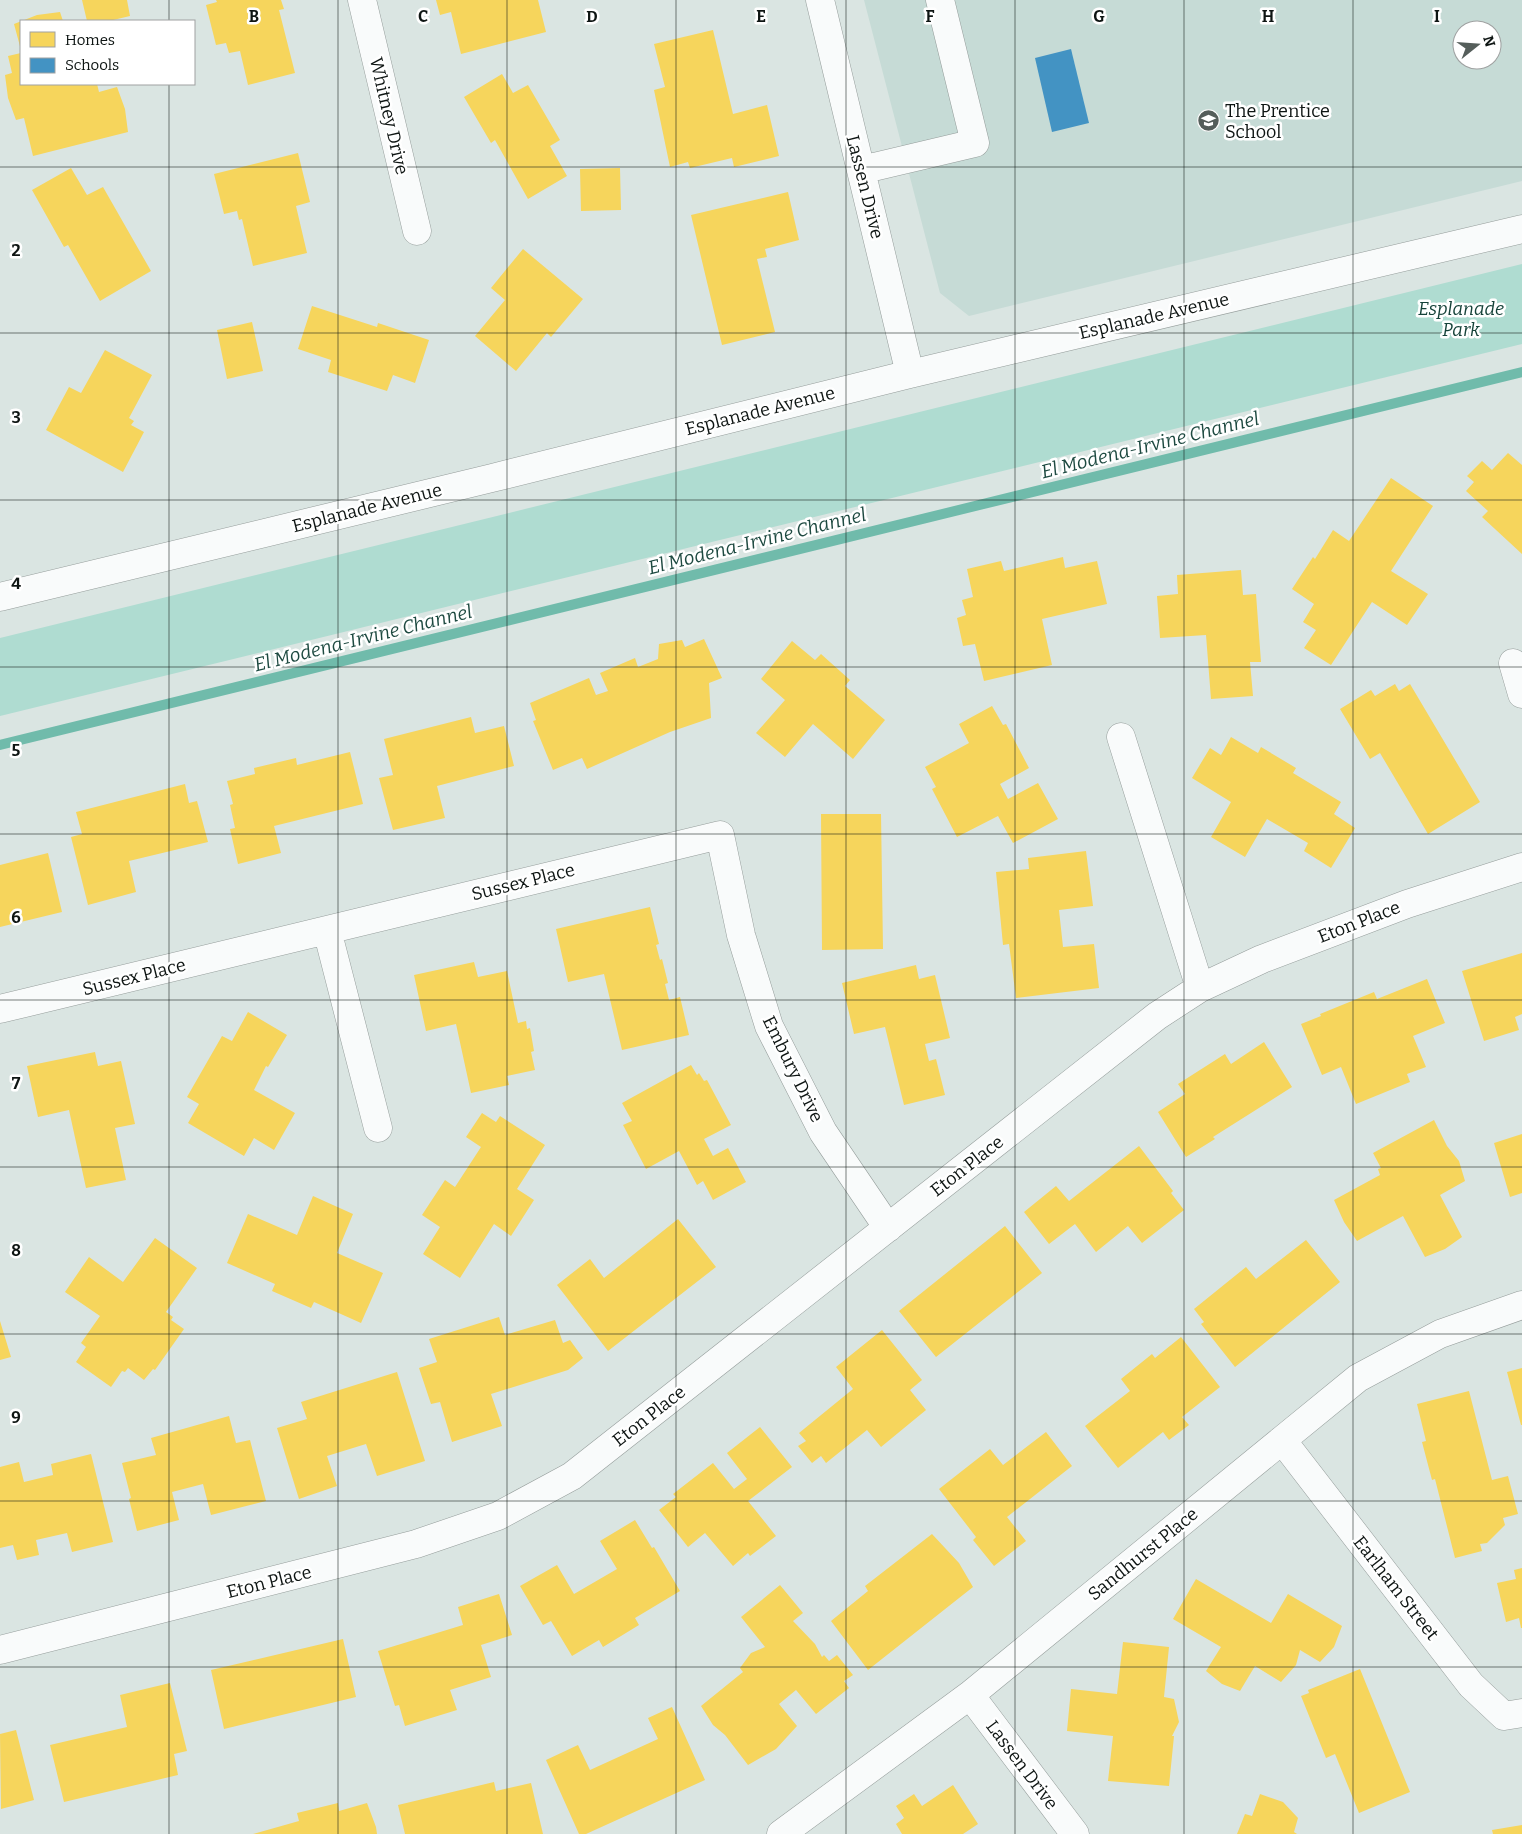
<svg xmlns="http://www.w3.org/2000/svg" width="1522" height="1834" viewBox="0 0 1522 1834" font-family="Bitter,serif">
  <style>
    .built { fill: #c6dbd6; fill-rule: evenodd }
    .green { fill: #afdcd1 }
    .homes { fill: #f6d55c }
    .schools { fill: #4393c3 }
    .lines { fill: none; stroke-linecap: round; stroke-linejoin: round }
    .stream { stroke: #70bbab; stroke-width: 10 }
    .minor-casing { stroke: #959d9b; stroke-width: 29 }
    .minor { stroke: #f9fbfb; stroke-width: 28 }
    .grid { fill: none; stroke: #0e1513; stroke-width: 1; stroke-opacity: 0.55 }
    .labels { text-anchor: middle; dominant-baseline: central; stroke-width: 5; stroke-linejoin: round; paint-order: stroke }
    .poi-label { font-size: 18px; fill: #0e1513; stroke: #fff; text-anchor: start }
    .street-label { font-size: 18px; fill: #0e1513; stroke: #fff }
    .park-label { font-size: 18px; font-style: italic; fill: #154239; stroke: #fff }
    .water-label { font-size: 19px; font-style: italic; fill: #1e4a41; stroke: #fff }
    .grid-label { font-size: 16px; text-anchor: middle; font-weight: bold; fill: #0e1513; stroke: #fff; stroke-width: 5; stroke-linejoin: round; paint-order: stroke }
  </style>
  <rect width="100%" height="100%" fill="#dae5e2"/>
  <path class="built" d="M 864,0 L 1522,0 L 1522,181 L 969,316 L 940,293 ZM 1462,30 L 1492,30 L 1492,60 L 1462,60 Z"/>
  <path class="green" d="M 1522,264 L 1522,344 L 0,716 L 0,638 Z"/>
  <path class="homes" d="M 82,0 L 127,0 L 130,16 L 109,21 L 87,21 Z
    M 216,0 L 281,0 L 284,9 L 279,10 L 295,73 L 248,85 L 240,51 L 229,53 L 226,43 L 216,45 L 206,5 L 217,2 Z
    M 436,0 L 538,0 L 546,32 L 461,54 L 451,12 L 440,15 Z
    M 60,12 L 63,21 L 21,21 L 21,50 L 14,24 L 37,15 Z
    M 713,30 L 733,114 L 767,105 L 779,156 L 734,167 L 732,158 L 690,168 L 688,162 L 670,167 L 654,90 L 665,87 L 654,44 Z
    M 21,53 L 21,84 L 97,84 L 99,92 L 117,87 L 125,109 L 128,132 L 33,156 L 24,118 L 16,120 L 8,98 L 5,75 L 12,73 L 8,56 Z
    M 502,74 L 513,93 L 528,85 L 560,140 L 550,146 L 567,176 L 528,199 L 495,140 L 491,143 L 464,97 Z
    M 298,153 L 310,202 L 296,206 L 307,253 L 253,266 L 242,219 L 239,220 L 237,211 L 224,214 L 214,174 Z
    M 71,168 L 87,195 L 103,187 L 151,271 L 100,301 L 68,245 L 64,247 L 32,190 Z
    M 620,168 L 621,210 L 581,211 L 580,169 Z
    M 788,192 L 799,240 L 765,249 L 767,257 L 757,259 L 775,332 L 722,345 L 691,215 Z
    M 523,249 L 583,299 L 551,337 L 547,333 L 516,371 L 475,336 L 505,300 L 491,288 Z
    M 312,306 L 377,327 L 378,323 L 429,340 L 415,383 L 393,375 L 387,391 L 328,372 L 331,360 L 298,349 Z
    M 252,322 L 263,371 L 227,379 L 217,330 Z
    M 105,350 L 152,375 L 129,418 L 134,421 L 131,425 L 144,432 L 123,472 L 46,430 L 69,387 L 81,393 Z
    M 1508,453 L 1522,465 L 1522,554 L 1482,517 L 1488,511 L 1466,491 L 1474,482 L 1467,476 L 1482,461 L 1492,470 Z
    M 1391,478 L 1433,506 L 1391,571 L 1428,594 L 1407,625 L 1372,602 L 1331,665 L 1304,648 L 1316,630 L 1303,622 L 1314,604 L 1292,589 L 1313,557 L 1315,559 L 1333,530 L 1349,541 Z
    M 1063,557 L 1065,568 L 1097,561 L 1107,604 L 1042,619 L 1052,665 L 984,681 L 975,644 L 963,646 L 957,618 L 966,615 L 962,600 L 973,597 L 967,569 L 1001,561 L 1004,571 Z
    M 1241,570 L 1243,595 L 1256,594 L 1261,662 L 1250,662 L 1253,696 L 1211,699 L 1206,635 L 1160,638 L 1157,596 L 1178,594 L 1177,575 Z
    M 704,639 L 722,678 L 709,683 L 711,718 L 670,732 L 587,769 L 582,758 L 553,770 L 533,721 L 536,720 L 530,703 L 589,678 L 596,695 L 608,691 L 600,673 L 635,658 L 638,667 L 658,659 L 659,644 L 682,640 L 685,647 Z
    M 792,641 L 815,660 L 821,654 L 850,680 L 845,686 L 885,720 L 853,759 L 813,724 L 785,757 L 756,733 L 785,700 L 761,679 Z
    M 1395,684 L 1399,691 L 1410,684 L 1480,802 L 1428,834 L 1380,753 L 1370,759 L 1340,709 L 1371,690 L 1375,696 Z
    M 992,706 L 1003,725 L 1006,724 L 1029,768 L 1000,784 L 1008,799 L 1038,783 L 1058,819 L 1013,843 L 998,816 L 957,837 L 932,789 L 936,787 L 925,767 L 969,743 L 959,724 Z
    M 471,717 L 475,733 L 504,726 L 514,766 L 437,786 L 445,818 L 393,830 L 379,778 L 393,775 L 384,739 Z
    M 1231,737 L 1258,753 L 1261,747 L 1296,768 L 1293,773 L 1341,802 L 1334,814 L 1355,828 L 1331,868 L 1304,851 L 1308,843 L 1267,819 L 1245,857 L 1211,837 L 1231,802 L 1192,778 L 1210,748 L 1221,755 Z
    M 350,752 L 363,804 L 274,826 L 281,853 L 238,864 L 230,829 L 235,828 L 230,805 L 233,804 L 227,781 L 255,774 L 254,768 L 296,758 L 297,765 Z
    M 185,784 L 189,803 L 197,801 L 208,842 L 129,861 L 136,892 L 88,905 L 71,837 L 82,834 L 76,812 Z
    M 821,814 L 881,814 L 883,949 L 822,950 Z
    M 1086,851 L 1093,906 L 1059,910 L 1063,947 L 1094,944 L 1099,988 L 1016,998 L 1009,944 L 1003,945 L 996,872 L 1029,869 L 1028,858 Z
    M 48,853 L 62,912 L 0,927 L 0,865 Z
    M 650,907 L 659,944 L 656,945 L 660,960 L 662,959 L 668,983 L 665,984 L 669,1000 L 680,997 L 689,1035 L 622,1050 L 604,974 L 568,982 L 556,929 Z
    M 1522,953 L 1522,1014 L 1515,1017 L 1519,1030 L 1484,1041 L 1462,971 Z
    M 474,962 L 478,977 L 507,971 L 518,1023 L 526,1021 L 527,1029 L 530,1028 L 534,1051 L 531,1052 L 535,1070 L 507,1076 L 509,1085 L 471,1093 L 456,1024 L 426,1031 L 414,975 Z
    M 916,965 L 919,979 L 935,975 L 950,1038 L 925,1044 L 929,1061 L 936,1059 L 945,1095 L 904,1105 L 885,1027 L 854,1034 L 842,983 Z
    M 1427,979 L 1445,1023 L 1413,1036 L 1426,1067 L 1407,1074 L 1410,1082 L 1356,1104 L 1341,1067 L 1322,1075 L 1301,1024 L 1321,1016 L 1320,1014 L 1374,992 L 1377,999 Z
    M 248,1012 L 287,1035 L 268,1067 L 266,1066 L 254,1090 L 295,1113 L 274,1150 L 254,1138 L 244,1156 L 188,1123 L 199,1104 L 187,1097 L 222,1036 L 232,1041 Z
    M 1264,1042 L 1292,1087 L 1213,1137 L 1215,1139 L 1186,1157 L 1158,1112 L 1185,1094 L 1178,1084 L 1225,1054 L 1231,1064 Z
    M 95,1052 L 98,1066 L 121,1061 L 135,1124 L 115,1128 L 126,1180 L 86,1188 L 69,1110 L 38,1117 L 27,1066 Z
    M 691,1065 L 697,1075 L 699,1073 L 704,1081 L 707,1080 L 731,1125 L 704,1139 L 713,1156 L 728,1148 L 746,1182 L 713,1200 L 703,1181 L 697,1185 L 679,1151 L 646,1169 L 623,1125 L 632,1121 L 622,1103 Z
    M 482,1113 L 496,1122 L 500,1116 L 545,1145 L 517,1189 L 534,1200 L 511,1236 L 494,1224 L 460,1278 L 423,1254 L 440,1227 L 422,1215 L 445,1180 L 455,1187 L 481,1147 L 466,1137 Z
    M 1434,1120 L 1447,1146 L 1459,1161 L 1465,1181 L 1440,1195 L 1462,1237 L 1445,1249 L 1425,1257 L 1403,1216 L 1357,1241 L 1344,1222 L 1334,1200 L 1380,1175 L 1378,1169 L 1381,1168 L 1373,1153 Z
    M 1522,1134 L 1522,1193 L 1510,1197 L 1494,1143 Z
    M 1139,1146 L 1173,1191 L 1171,1193 L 1184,1210 L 1142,1243 L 1128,1226 L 1096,1252 L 1075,1224 L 1049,1244 L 1024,1212 L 1056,1186 L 1069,1201 Z
    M 313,1196 L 353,1214 L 337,1253 L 383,1273 L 361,1323 L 314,1302 L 311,1308 L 272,1291 L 275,1284 L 227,1263 L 248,1214 L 297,1235 Z
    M 678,1219 L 716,1267 L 608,1351 L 557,1285 L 590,1259 L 604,1278 Z
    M 1005,1226 L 1042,1273 L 936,1357 L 899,1311 Z
    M 155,1238 L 197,1268 L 166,1312 L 173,1317 L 171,1320 L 184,1329 L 155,1370 L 153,1369 L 144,1380 L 128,1368 L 125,1372 L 122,1371 L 111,1387 L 76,1362 L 86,1347 L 81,1343 L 100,1316 L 65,1292 L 89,1257 L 123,1282 Z
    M 1306,1240 L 1340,1282 L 1235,1367 L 1201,1324 L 1204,1322 L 1194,1309 L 1246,1267 L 1256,1279 Z
    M 499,1317 L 505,1335 L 555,1320 L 563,1343 L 570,1340 L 583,1358 L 568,1370 L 491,1394 L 502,1426 L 452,1442 L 440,1402 L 431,1404 L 419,1368 L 437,1362 L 429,1339 Z
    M 0,1321 L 11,1357 L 0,1360 Z
    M 882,1330 L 922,1380 L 910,1390 L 926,1410 L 881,1447 L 867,1430 L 826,1463 L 821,1456 L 812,1463 L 798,1446 L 806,1441 L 799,1433 L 853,1389 L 836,1367 Z
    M 1181,1337 L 1220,1387 L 1182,1417 L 1189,1425 L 1169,1440 L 1163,1432 L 1118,1468 L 1085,1426 L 1130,1391 L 1121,1379 L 1152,1354 L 1155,1358 Z
    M 1522,1368 L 1522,1425 L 1521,1425 L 1507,1372 Z
    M 397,1372 L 425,1461 L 377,1476 L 366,1444 L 327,1456 L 337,1486 L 299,1499 L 277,1428 L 307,1419 L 301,1402 Z
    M 1469,1391 L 1492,1480 L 1508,1476 L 1518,1514 L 1503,1518 L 1505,1525 L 1487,1543 L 1480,1544 L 1482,1551 L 1455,1558 L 1435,1479 L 1432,1480 L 1422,1442 L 1426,1441 L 1417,1404 Z
    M 229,1416 L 236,1443 L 250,1440 L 266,1501 L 211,1515 L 203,1484 L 172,1492 L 179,1520 L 137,1531 L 129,1499 L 131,1498 L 122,1463 L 156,1455 L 151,1438 Z
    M 760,1427 L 792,1467 L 748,1501 L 776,1536 L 750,1556 L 748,1553 L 733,1566 L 705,1533 L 688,1547 L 659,1510 L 676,1497 L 673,1494 L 713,1463 L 734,1489 L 747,1479 L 727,1453 Z
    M 1046,1432 L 1072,1466 L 1007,1517 L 1026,1541 L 994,1566 L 973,1540 L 976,1537 L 939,1489 L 990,1449 L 1003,1465 Z
    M 91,1454 L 113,1542 L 72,1552 L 67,1533 L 36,1540 L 39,1555 L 17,1560 L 13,1545 L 0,1548 L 0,1467 L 19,1462 L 24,1482 L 53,1475 L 51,1464 Z
    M 635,1520 L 652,1548 L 654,1547 L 680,1591 L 635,1618 L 639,1625 L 603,1647 L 599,1640 L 572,1656 L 551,1621 L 543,1625 L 520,1586 L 557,1565 L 574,1594 L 617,1569 L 600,1541 Z
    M 932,1534 L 959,1563 L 973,1587 L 868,1670 L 831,1621 L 868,1591 L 865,1586 Z
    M 1522,1568 L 1522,1628 L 1521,1628 L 1519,1618 L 1506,1622 L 1497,1583 L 1516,1579 L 1514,1570 Z
    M 1196,1579 L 1271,1623 L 1288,1594 L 1342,1626 L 1334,1647 L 1320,1662 L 1300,1650 L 1296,1665 L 1281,1682 L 1255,1666 L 1240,1691 L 1222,1684 L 1206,1671 L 1221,1647 L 1173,1619 Z
    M 780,1585 L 803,1613 L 793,1621 L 815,1644 L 822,1657 L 824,1655 L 829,1661 L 837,1655 L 853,1675 L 844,1681 L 849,1688 L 816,1714 L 796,1690 L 779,1704 L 797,1726 L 776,1749 L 748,1765 L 725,1735 L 713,1725 L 701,1706 L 743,1672 L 740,1668 L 751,1653 L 765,1647 L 741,1617 Z
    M 499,1594 L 512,1635 L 481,1645 L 491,1677 L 450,1690 L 457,1710 L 405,1726 L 399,1705 L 395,1706 L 378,1651 L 463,1625 L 458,1607 Z
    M 343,1639 L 356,1697 L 224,1729 L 211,1670 Z
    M 1123,1642 L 1169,1647 L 1164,1697 L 1174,1699 L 1179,1722 L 1172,1736 L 1174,1736 L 1169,1786 L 1108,1781 L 1113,1736 L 1067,1731 L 1071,1689 L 1117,1694 Z
    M 1360,1669 L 1410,1792 L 1359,1813 L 1335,1754 L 1326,1758 L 1301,1696 L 1309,1693 L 1308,1690 Z
    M 170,1683 L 187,1751 L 174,1754 L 178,1775 L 64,1802 L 50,1745 L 127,1727 L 120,1695 Z
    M 672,1707 L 705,1780 L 586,1834 L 579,1834 L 546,1760 L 578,1745 L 590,1770 L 658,1739 L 648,1718 Z
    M 16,1730 L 34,1800 L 1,1809 L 0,1734 Z
    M 494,1782 L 496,1791 L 531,1783 L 543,1834 L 405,1834 L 398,1805 Z
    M 953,1785 L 978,1824 L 963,1834 L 902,1834 L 896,1824 L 904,1818 L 896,1806 L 914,1794 L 922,1806 Z
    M 1260,1794 L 1283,1802 L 1298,1818 L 1294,1832 L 1297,1834 L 1237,1834 L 1245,1814 L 1252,1816 Z
    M 338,1803 L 339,1811 L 367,1803 L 376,1827 L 377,1834 L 253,1834 L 299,1821 L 297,1813 Z
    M 1522,1825 L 1522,1834 L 1493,1834 L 1492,1830 Z"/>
  <path class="schools" d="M 1071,49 L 1089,123 L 1052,132 L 1035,58 Z"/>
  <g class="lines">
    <path class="stream" d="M 0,745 L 1522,372"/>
    <defs>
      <path id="minor" d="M 362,0 L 417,231
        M 820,0 L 910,374
        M 861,170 L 975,143 L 940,0
        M 0,597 L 492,478 L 910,374 L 1522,229
        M 1513,663 L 1522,694
        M 1121,737 L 1200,988
        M 327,930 L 378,1128
        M 0,1009 L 720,835 L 741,935 L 769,1026 L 823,1132 L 888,1228
        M 1282,1440 L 1471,1685 L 1504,1716 L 1522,1713
        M 0,1650 L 416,1544 L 498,1516 L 572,1476 L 1157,1016 L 1200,988 L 1262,959 L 1407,904 L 1522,867
        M 970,1695 L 1075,1834
        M 781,1834 L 970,1695 L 1358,1378 L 1440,1334 L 1522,1305"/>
    </defs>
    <use href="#minor" class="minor-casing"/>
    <use href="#minor" class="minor"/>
  </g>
  <path class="grid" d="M 169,0 L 169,21M 338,0 L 338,1834M 507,0 L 507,1834M 676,0 L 676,1834M 846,0 L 846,1834M 1015,0 L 1015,1834M 1184,0 L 1184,1834M 1353,0 L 1353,1834M 169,84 L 169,1834M 0,167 L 1522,167M 0,333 L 1522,333M 0,500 L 1522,500M 0,667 L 1522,667M 0,834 L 1522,834M 0,1000 L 1522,1000M 0,1167 L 1522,1167M 0,1334 L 1522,1334M 0,1501 L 1522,1501M 0,1667 L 1522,1667"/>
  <defs>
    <symbol id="school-disc" viewBox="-11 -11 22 22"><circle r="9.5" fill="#555e5b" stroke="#fff"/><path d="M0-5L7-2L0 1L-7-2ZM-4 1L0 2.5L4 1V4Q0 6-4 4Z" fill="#fff"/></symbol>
  </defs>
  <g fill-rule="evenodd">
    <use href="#school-disc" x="1196" y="108" width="25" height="25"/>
  </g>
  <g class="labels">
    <g class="poi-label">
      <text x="1225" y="111">The Prentice<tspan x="1225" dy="21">School</tspan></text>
    </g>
    <g class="street-label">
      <text transform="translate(389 116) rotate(77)">Whitney Drive</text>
      <text transform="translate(865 187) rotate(76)">Lassen Drive</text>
      <text transform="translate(1154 316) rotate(-13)">Esplanade Avenue</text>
      <text transform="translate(760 411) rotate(-14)">Esplanade Avenue</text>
      <text transform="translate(367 508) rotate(-14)">Esplanade Avenue</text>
      <text transform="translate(523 882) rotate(-14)">Sussex Place</text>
      <text transform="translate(1359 922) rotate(-21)">Eton Place</text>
      <text transform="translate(134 977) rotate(-14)">Sussex Place</text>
      <text transform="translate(793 1069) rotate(64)">Embury Drive</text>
      <text transform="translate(967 1166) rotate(-38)">Eton Place</text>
      <text transform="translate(649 1416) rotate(-38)">Eton Place</text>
      <text transform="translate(1143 1554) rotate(-39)">Sandhurst Place</text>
      <text transform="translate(269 1582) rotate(-14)">Eton Place</text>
      <text transform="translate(1396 1588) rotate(52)">Earlham Street</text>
      <text transform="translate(1022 1765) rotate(53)">Lassen Drive</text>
    </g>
    <g class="park-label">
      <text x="1461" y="309">Esplanade<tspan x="1461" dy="21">Park</tspan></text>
    </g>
    <g class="water-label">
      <text transform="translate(1150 445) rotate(-14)">El Modena-Irvine Channel</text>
      <text transform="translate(757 541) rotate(-14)">El Modena-Irvine Channel</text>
      <text transform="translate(363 638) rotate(-14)">El Modena-Irvine Channel</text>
    </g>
  </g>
  <g class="grid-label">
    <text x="254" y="22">B</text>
    <text x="423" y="22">C</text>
    <text x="592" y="22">D</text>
    <text x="761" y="22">E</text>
    <text x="930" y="22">F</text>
    <text x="1099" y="22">G</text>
    <text x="1268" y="22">H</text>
    <text x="1437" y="22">I</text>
    <text x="16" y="256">2</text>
    <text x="16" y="423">3</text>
    <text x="16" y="589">4</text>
    <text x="16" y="756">5</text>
    <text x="16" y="923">6</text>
    <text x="16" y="1089">7</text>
    <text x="16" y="1256">8</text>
    <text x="16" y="1423">9</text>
  </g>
  <rect x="20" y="20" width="175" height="65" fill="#ffffff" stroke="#9fa1a1"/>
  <rect x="30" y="32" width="25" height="15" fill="#f6d55c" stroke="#9fa1a1"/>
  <text x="65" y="45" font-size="15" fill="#0e1513">Homes</text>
  <rect x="30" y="58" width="25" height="15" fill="#4393c3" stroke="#9fa1a1"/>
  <text x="65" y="70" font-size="15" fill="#0e1513">Schools</text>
  <g transform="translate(1477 45) rotate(73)"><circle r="24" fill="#ffffff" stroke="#9fa1a1"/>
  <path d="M0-4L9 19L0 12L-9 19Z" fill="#555e5b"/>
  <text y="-8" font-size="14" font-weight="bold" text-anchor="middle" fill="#0e1513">N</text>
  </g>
</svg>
